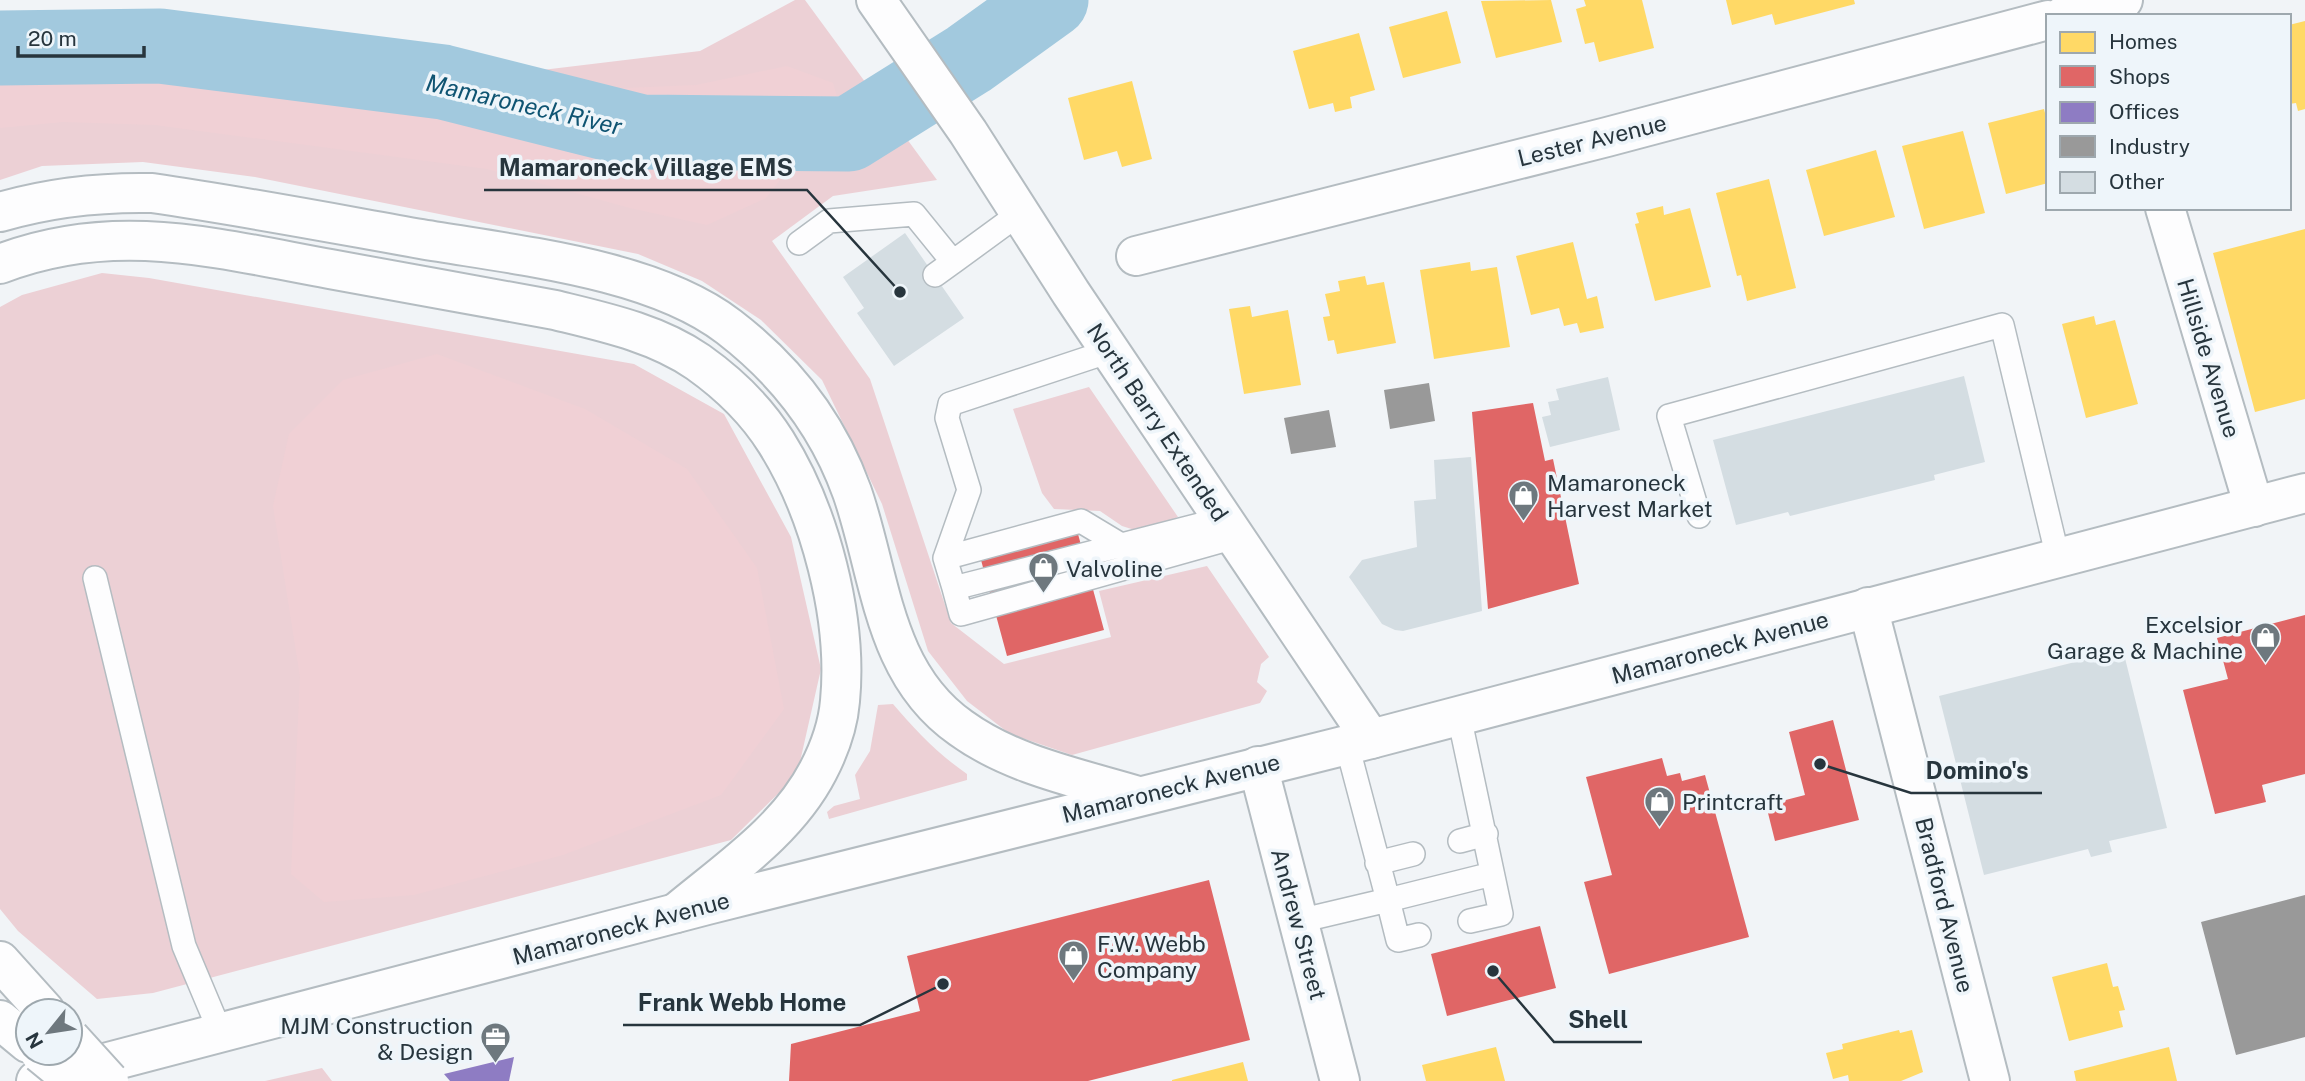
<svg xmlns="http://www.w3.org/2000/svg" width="2305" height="1081" viewBox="0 0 2305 1081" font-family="'Public Sans',sans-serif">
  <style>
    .green { fill: #ecd0d5 }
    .forest { fill: #f0d0d5 }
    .homes { fill: #ffd966 }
    .shops { fill: #e06666 }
    .offices { fill: #8e7cc3 }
    .industry { fill: #999 }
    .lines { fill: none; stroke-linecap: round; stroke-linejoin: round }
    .river { stroke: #a2c9de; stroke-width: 75 }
    .building { fill: #d4dde2 }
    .lane-casing { stroke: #b4bcc1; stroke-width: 26 }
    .street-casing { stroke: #b4bcc1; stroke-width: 42 }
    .primary-casing { stroke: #b4bcc1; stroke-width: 42 }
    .highway-casing { stroke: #b4bcc1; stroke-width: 42 }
    .lane { stroke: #fdfdfe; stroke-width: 23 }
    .street { stroke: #fdfdfe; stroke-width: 38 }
    .primary { stroke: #fdfdfe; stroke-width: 38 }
    .highway { stroke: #fdfdfe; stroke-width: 38 }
    .highway-bridge-casing { stroke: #b4bcc1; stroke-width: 42; stroke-linecap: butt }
    .highway-bridge { stroke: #fdfdfe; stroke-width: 38 }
    .labels { text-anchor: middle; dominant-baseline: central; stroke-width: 7; stroke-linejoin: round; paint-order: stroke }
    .street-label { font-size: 23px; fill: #27353d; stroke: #eef5fa }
    .poi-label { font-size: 23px; fill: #27353d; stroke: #eef5fa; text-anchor: start }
    .water-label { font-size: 24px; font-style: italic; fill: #0f5472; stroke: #eef5fa }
    .leader { fill: none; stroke: #27353d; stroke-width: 2.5 }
    .callout-dot { fill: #27353d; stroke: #eef5fa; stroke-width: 2.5 }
    .callout-label { font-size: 24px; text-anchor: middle; font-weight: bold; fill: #27353d; stroke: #eef5fa; stroke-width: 7; stroke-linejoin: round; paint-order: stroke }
  </style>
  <rect width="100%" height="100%" fill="#f1f4f7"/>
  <path class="green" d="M 795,0 L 805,0 L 937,180 L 833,196 L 772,241 L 870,379 L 951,623 L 1004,664 L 1111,637 L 1099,591 L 1207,566 L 1269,657 L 1261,664 L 1257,682 L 1267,691 L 1260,703 L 1072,755 L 1010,734 L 967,701 L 928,651 L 882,504 L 822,380 L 761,320 L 702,281 L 638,254 L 255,177 L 143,162 L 42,166 L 0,180 L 0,18 L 509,74 L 700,51 Z
    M 102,273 L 149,278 L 634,364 L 724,414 L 791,537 L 821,669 L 797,775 L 731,840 L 153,993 L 97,999 L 18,931 L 0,909 L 0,307 L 22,295 Z
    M 1089,387 L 1178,517 L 1141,532 L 1122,526 L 1100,511 L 1054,509 L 1042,493 L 1013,409 Z
    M 893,704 C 915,730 938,754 967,774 L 967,780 L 829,819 L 827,812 L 834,806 L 860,799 L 855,775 L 870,751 L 878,705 Z
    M 322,1068 L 332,1081 L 265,1081 Z"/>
  <path class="forest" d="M 0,37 L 601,89 L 696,85 L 787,66 L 833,83 L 839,104 L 766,198 L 707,225 L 630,208 L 487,169 L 155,125 L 63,122 L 0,128 Z
    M 437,354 L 585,409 L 687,469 L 757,568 L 784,709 L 721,795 L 563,855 L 414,895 L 324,902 L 291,874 L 300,677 L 273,506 L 289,434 L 343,380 Z"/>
  <path class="homes" d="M 1551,0 L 1562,42 L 1496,58 L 1481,1 Z
    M 1584,0 L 1642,0 L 1654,48 L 1599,62 L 1594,42 L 1585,44 L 1576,9 L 1586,6 Z
    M 1726,0 L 1854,0 L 1855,4 L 1775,25 L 1772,14 L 1732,25 Z
    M 1447,11 L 1461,63 L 1403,78 L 1389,27 Z
    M 2305,21 L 2305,109 L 2298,111 L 2296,103 L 2289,104 L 2289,25 Z
    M 1359,33 L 1375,90 L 1350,97 L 1352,108 L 1335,112 L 1333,103 L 1309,109 L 1293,51 Z
    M 1132,81 L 1152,159 L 1122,167 L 1117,151 L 1084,160 L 1068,98 Z
    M 2044,109 L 2048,125 L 2048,183 L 2006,194 L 1988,123 Z
    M 1963,131 L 1985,213 L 1924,229 L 1902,146 Z
    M 1876,150 L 1895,217 L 1824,236 L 1806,170 Z
    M 1769,179 L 1796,288 L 1747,301 L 1741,275 L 1737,276 L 1716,193 Z
    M 1663,206 L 1664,215 L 1690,208 L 1711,287 L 1655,301 L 1635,224 L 1639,223 L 1636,213 Z
    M 2305,229 L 2305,399 L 2255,412 L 2213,253 Z
    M 1573,242 L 1587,299 L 1597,296 L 1604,328 L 1580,333 L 1577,323 L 1564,326 L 1559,308 L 1531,315 L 1516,256 Z
    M 1470,262 L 1471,271 L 1497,267 L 1510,347 L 1434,359 L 1420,270 Z
    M 1365,276 L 1367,285 L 1384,282 L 1396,343 L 1337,354 L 1334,340 L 1328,341 L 1323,317 L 1330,316 L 1325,294 L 1340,291 L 1338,281 Z
    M 1250,306 L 1252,317 L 1288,310 L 1301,385 L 1244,394 L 1229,309 Z
    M 2094,316 L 2096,325 L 2115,320 L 2138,404 L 2086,418 L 2062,324 Z
    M 2107,963 L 2113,987 L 2118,986 L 2125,1010 L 2119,1011 L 2123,1027 L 2069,1041 L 2052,977 Z
    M 1899,1030 L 1900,1033 L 1912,1030 L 1923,1072 L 1901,1081 L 1849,1081 L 1848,1075 L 1833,1079 L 1826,1053 L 1843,1049 L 1842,1044 Z
    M 1496,1047 L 1505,1081 L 1426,1081 L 1422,1065 Z
    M 2169,1047 L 2177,1081 L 2076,1081 L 2074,1071 Z
    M 1243,1062 L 1248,1081 L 1172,1081 L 1172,1080 Z"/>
  <path class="shops" d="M 1533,403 L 1545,461 L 1553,459 L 1579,584 L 1488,609 L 1472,412 Z
    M 1078,534 L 1104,630 L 1007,656 L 981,560 Z
    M 2305,615 L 2305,774 L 2262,785 L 2266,802 L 2215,814 L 2183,690 L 2228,679 L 2217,638 Z
    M 1833,720 L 1859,820 L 1775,841 L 1766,805 L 1805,795 L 1789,732 Z
    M 1662,758 L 1667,776 L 1680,773 L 1682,781 L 1705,775 L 1749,937 L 1609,974 L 1584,882 L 1612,875 L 1586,777 Z
    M 1209,880 L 1250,1040 L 1088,1081 L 789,1081 L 791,1044 L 920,1011 L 907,956 Z
    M 1540,926 L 1556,988 L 1447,1016 L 1431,954 Z"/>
  <path class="offices" d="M 514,1057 L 509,1081 L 450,1081 L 444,1074 Z"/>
  <path class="industry" d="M 1429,383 L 1435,421 L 1390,429 L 1384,390 Z
    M 1329,410 L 1336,447 L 1291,454 L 1284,418 Z
    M 2305,895 L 2305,1037 L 2236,1055 L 2201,922 Z"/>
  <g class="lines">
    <path class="river" d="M 0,48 L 160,46 L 443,82 L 642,132 L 849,134 L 969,59 L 1051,0"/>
  </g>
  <path class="building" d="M 905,233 L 964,318 L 894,366 L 857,313 L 864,308 L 843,277 Z
    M 1964,376 L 1985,462 L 1934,475 L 1935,480 L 1790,516 L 1788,512 L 1736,525 L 1713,440 Z
    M 1608,377 L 1620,430 L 1550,447 L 1542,417 L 1551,415 L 1548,402 L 1559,400 L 1556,389 Z
    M 1471,457 L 1482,611 L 1403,631 L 1395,630 L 1382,624 L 1349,577 L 1362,560 L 1417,547 L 1414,501 L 1436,499 L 1434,460 Z
    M 2123,650 L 2167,828 L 2109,841 L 2112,852 L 2091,857 L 2088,849 L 1984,875 L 1939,696 Z"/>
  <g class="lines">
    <defs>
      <path id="lane" d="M 799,243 L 829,221 L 914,214 L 953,262 L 1020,213
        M 935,275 L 953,262
        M 1110,351 L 950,404 L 947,418 L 969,490 L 945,558 L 954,588 L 1223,519
        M 1699,516 L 1669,416 L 2002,325 L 2058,558
        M 945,558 L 1081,521 L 1121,545
        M 95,578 L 184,946 L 221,1034
        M 954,588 L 961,614 L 1235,537
        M 1459,716 L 1501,914 L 1470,921
        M 1347,745 L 1388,900 L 1492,874
        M 1460,841 L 1486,834
        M 1377,863 L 1413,854
        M 1299,921 L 1388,900 L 1398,940 L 1419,935"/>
      <path id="street" d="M 876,0 L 968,132 L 1071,293 L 1371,739
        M 2063,16 L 2123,0
        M 2165,208 L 2254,507
        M 1136,256 L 1607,137 L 2048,20
        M 1868,607 L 1990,1081
        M 1258,766 L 1340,1081"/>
      <path id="primary" d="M 36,1081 L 707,905 L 1371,739 L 2305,493"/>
      <path id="highway" d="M 0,212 C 51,197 100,192 152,193 C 242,206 331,223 421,239 C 514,255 653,268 729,327 C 785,370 828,425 852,492 C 881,575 882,673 961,728 C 1012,765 1078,778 1138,796
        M 0,264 C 114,220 215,248 330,269 C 405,283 480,296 555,310 C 604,322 656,333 698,362 C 729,384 756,410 776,442 C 820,512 848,618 840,701 C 838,725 829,750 818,771 C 787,831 726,871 676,913
        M 0,961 L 45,1011
        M 0,1020 L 28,1043"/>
    </defs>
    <use href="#lane" class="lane-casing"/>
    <use href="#street" class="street-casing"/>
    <use href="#primary" class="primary-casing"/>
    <use href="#highway" class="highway-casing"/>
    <use href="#lane" class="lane"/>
    <use href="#street" class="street"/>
    <use href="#primary" class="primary"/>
    <use href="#highway" class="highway"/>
    <defs>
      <path id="highway-bridge" d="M 70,1038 L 109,1081
        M 40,1053 L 74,1081"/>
    </defs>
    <use href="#highway-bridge" class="highway-bridge-casing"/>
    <use href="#highway-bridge" class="highway-bridge"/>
  </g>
  <defs>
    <symbol id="shop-pin" viewBox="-11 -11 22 30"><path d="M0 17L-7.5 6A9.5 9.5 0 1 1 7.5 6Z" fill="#6e787e" stroke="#eef5fa"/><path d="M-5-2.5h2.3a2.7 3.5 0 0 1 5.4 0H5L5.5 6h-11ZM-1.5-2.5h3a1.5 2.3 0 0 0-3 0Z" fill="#fff"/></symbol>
    <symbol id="office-pin" viewBox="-11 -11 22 30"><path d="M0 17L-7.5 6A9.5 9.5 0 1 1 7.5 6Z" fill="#6e787e" stroke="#eef5fa"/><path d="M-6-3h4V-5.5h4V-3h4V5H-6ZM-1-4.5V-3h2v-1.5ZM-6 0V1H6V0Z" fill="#fff"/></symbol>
  </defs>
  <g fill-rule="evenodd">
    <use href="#shop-pin" x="1506" y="478" width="35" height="47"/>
    <use href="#shop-pin" x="1026" y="550" width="35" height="47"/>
    <use href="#shop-pin" x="2248" y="620" width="35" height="47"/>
    <use href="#shop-pin" x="1642" y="784" width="35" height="47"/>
    <use href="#shop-pin" x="1056" y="938" width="35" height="47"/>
    <use href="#office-pin" x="478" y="1020" width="35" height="47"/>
  </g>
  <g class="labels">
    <g class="street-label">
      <text transform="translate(1592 140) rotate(-14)">Lester Avenue</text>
      <text transform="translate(2209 358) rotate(73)">Hillside Avenue</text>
      <text transform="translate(1158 422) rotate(56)">North Barry Extended</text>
      <text transform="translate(1720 647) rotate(-15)">Mamaroneck Avenue</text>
      <text transform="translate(1171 788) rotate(-14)">Mamaroneck Avenue</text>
      <text transform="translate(1945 905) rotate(76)">Bradford Avenue</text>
      <text transform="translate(1299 924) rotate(75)">Andrew Street</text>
      <text transform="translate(621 928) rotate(-15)">Mamaroneck Avenue</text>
    </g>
    <g class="poi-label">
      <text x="1547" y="482">Mamaroneck<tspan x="1547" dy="26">Harvest Market</tspan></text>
      <text x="1066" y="568">Valvoline</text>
      <text x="2243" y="624" text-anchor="end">Excelsior<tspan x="2243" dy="26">Garage &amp; Machine</tspan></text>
      <text x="1682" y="801">Printcraft</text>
      <text x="1097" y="943">F.W. Webb<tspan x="1097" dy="26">Company</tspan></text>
      <text x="473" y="1025" text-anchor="end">MJM Construction<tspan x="473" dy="26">&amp; Design</tspan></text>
    </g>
    <g class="water-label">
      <text transform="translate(524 104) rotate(13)">Mamaroneck River</text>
    </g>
  </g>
  <path class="leader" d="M900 292L807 190H484M1820 764L1911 793H2042M943 984L860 1025H623M1493 971L1554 1042H1642"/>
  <g class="callout-dot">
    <circle cx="900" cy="292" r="7"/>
    <circle cx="1820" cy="764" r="7"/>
    <circle cx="943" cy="984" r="7"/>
    <circle cx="1493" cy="971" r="7"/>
  </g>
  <g class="callout-label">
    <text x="646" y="176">Mamaroneck Village EMS</text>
    <text x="1977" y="779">Domino's</text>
    <text x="742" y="1011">Frank Webb Home</text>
    <text x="1598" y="1028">Shell</text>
  </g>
  <rect x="2046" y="14" width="245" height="196" fill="#eef5fa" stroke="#9ea8ae" stroke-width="2"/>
  <rect x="2060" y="32" width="35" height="21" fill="#ffd966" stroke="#9ea8ae" stroke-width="2"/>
  <text x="2109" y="49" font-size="21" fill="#27353d">Homes</text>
  <rect x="2060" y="66" width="35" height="21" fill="#e06666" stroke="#9ea8ae" stroke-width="2"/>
  <text x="2109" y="84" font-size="21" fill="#27353d">Shops</text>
  <rect x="2060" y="102" width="35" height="21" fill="#8e7cc3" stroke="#9ea8ae" stroke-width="2"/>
  <text x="2109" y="119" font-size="21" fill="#27353d">Offices</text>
  <rect x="2060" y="136" width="35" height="21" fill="#999999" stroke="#9ea8ae" stroke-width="2"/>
  <text x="2109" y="154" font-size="21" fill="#27353d">Industry</text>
  <rect x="2060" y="172" width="35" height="21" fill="#d4dde2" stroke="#9ea8ae" stroke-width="2"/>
  <text x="2109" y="189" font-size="21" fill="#27353d">Other</text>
  <g transform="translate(49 1032) rotate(240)"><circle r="33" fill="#eef5fa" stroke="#9ea8ae" stroke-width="2"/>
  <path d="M0-5L12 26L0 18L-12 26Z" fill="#6e787e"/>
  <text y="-10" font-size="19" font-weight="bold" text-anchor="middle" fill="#27353d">N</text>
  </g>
  <path d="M18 46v10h126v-10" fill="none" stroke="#27353d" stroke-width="3.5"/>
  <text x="28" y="46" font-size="21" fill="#27353d" stroke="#eef5fa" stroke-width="5" paint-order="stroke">20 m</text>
</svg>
